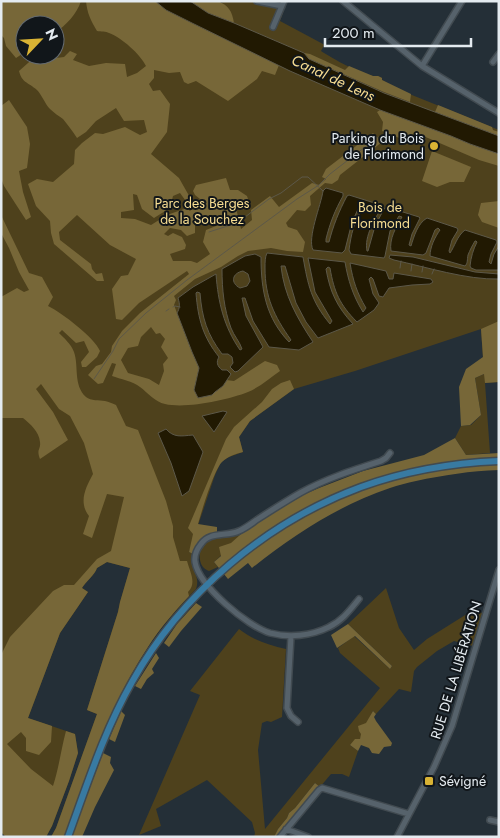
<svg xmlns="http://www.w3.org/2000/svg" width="500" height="838" viewBox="0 0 500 838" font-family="Jost,sans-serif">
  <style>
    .green { fill: #4e411c; fill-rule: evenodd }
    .forest { fill: #776738; fill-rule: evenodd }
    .water { fill: #211902; stroke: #5c5849; fill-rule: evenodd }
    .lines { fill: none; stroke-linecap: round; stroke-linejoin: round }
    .stream { stroke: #5c5849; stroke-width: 1 }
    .minor-casing { stroke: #414a50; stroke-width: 8 }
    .major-casing { stroke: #414a50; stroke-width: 9 }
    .minor { stroke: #56626b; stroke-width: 5 }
    .major { stroke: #387aa2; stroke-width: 6 }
    .poi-dot { fill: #d9b334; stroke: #11161a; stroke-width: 2 }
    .labels { text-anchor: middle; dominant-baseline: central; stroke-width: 4; stroke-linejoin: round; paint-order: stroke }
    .poi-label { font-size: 14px; fill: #e4ebf0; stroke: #11161a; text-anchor: end }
    .park-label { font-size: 14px; fill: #f7dd92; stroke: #11161a }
    .street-label { font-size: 14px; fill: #e4ebf0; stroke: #11161a }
    .water-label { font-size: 15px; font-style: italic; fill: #f6dc91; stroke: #11161a }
  </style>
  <rect width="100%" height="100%" fill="#242f37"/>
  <path class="green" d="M 1,1 L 218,1 L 222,3 L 223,1 L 250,1 L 259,4 L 276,7 L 284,10 L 280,21 L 323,44 L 324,45 L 321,51 C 332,58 366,78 378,76 L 382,78 L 382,80 L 397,89 L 499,130 L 499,382 L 485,383 L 490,453 L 466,455 L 455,438 L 461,426 L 471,425 L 481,415 L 475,378 L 484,374 L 481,329 L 355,371 L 294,389 L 250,421 L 239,437 L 243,452 L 229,457 L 221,462 L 215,475 L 189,552 L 193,554 C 193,558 192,563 193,567 C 196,576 199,580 196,589 C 178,608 161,626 147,648 C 110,706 89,773 64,837 L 51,837 L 56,828 L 97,714 L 87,710 L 118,612 L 120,602 L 130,568 L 107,562 L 97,568 C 95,575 86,581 82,588 L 88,592 L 60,633 L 28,718 L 75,734 L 78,753 L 69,781 L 52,826 L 46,837 L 6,837 L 1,832 ZM 25,25 L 55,25 L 55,55 L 25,55 Z
    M 241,534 C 231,543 224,554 214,562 L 218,567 L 209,571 C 204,569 201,566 200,560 C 196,536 226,538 241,534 Z
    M 386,588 L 399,628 L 414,650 L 427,639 L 470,612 L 472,615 L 480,612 L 482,613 L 482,616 L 473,646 L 454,641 L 437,651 L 417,667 L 414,671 L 411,692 L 399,689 L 376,714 L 373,711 L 360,739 L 350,745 L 358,751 L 349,777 L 342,774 L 331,774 L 320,787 L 315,783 L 295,808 L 289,813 L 287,818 L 278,829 L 274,837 L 254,837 L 255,833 L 252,822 L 207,780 L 156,809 L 161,826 L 139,835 L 200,695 L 190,691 L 239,629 C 253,640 268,645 286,649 L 282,717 L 271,722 L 267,721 L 262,723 L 258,750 L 265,829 L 380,688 L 340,653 L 338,648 L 354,636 L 390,669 L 392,666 L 348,624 Z"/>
  <path class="forest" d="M 1,1 L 81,1 C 77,14 66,25 55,33 L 55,25 L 25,25 L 25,52 L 16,58 L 6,46 L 4,38 L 1,35 Z
    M 86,1 L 155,1 L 166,10 L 192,23 L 279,65 L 275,75 L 262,71 L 257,79 L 228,101 L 196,81 L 188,84 L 184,82 L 180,72 L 169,73 L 154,70 L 154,78 L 149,84 L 153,91 L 160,90 L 170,104 L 167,132 L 151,154 L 179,178 L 192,201 L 188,204 L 180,193 L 173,196 L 170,208 L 154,218 L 142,209 L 137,195 L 133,194 L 134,210 L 121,212 L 121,218 L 135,219 L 151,225 L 167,215 L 187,208 L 190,211 L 200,199 L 195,195 L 193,191 L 196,185 L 226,178 L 230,190 L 238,190 L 247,196 L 250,205 L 236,208 L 241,229 L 252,220 L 251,210 L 270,196 L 279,207 L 312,183 L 319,185 L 326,179 L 322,177 L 326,169 L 373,133 L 382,142 L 340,175 L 338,180 L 332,184 L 325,183 L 310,196 L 311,205 L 305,211 L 297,210 L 286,223 L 288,227 L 297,230 L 305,242 L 303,252 L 287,251 L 271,248 L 248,251 L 238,256 L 221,267 L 195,279 L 174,296 L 176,300 L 174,305 L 177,313 L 192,352 L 199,368 L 194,390 L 215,392 L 223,386 L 226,380 L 234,381 L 265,361 L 277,365 L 280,371 C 270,378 260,387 248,392 C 228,400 186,409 165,404 C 155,402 148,393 140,387 C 133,381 120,379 112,376 L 116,364 L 112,363 L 103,383 L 98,384 L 88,375 L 96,366 L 102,364 L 111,352 L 112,346 L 122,331 L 140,313 L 189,274 L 187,271 L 139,303 L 122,320 L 116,319 L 112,289 L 121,276 L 128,275 L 136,259 L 110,245 L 77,215 L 59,232 L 60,240 L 91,264 L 92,269 L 96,274 L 102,273 L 104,281 L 97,281 L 54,244 L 51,233 L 50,221 L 36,206 L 28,184 L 37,179 L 53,182 L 74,164 L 75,150 L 82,143 L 95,133 L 103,134 L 125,127 L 140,135 L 147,132 L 144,120 L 124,121 L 116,108 L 96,121 L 86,132 L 77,138 C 73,132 68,125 63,119 C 59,116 54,113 50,109 C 45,104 42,95 37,90 C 28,82 22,83 19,71 L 37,55 L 48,55 L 56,58 L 64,57 L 70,51 L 77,54 L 73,60 L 89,66 L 106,63 L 125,64 L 127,77 L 137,73 L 146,66 C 140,54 122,38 109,33 C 106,31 101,32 97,31 C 91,21 87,13 86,1 ZM 211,215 L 216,215 L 221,224 L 206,230 L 203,242 L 210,254 L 197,263 L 191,261 L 173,261 L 170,254 L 185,249 L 186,245 L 182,237 L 173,233 L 168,236 L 164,234 L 170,228 L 181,230 L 187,236 L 195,233 L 195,221 ZM 151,327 L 156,334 L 160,333 L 165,339 L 161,347 L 168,358 L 163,364 L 164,371 L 159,385 L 149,379 L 128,373 L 121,360 L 128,348 L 138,346 L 141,337 Z
    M 190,1 L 218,1 C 229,6 232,11 234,23 L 208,13 Z
    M 304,53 L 310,54 L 345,70 L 349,66 L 373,76 L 378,76 L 382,78 L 382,80 L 411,94 L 410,102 L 384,92 L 309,59 Z
    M 9,100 L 27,127 L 30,144 L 27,168 L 19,171 L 23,192 L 31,217 L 26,220 L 4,186 L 1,178 L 1,106 Z
    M 438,105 L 492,127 L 493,130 L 499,132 L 499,136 L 435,112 Z
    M 380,110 L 451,136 L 470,144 L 499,154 L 499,166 L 479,160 L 414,132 L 409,142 L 382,131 L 383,122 L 377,112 Z
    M 432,151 L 471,167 L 464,182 L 450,182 L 437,187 L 422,181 Z
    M 499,201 L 499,228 L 482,222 L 478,215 L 481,203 Z
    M 1,215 L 29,273 L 42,277 L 53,297 L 48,306 C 62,313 94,337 100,351 L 97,357 L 86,367 L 82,367 L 81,362 L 89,352 L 84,341 L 76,343 L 62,330 L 59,333 C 64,338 71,344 74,352 C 79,366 73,385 86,397 C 91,401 99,400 105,401 C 109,402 112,403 116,405 L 126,426 L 138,430 L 166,501 L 173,526 L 173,537 L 180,561 L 187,561 C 190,572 197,583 188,592 L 189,596 C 174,612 160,628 148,647 C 110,703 89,774 64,837 L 51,837 L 56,828 L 97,714 L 87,710 L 118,612 L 120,602 L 130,568 L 107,562 L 97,568 C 95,575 86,581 82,588 L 88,592 L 60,633 L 28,718 L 52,726 L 51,742 L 39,755 L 26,751 L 26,738 L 21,732 L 7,744 L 31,769 L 53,786 C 59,768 61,749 66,731 L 75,734 L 78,753 L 69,781 L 52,826 L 46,837 L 6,837 L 1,832 L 1,655 L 10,637 L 53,591 L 64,585 L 74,585 L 97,559 L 111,551 L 124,497 L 107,494 L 92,538 L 83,534 L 89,516 C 78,502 86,487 93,474 L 84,443 L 70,416 L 59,409 L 41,384 L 36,389 L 53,412 L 68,440 L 40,459 C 36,449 41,450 40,442 C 39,431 30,424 23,418 L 1,418 L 1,297 L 17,288 L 24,292 L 29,290 L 19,272 L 9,248 L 1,233 Z
    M 499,321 L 499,382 L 485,383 L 484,374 L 475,378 L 481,415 L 470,425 L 461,426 L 459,387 L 466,369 L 483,357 L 481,329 Z
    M 290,380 L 294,389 L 250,421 L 239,437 L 243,452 C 236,454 228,456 222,462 C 214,470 202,510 198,524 L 217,527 L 217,532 C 204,536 199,542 193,554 L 189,552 L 193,534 L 188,528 L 226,439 L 234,427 L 262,402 L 272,389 L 281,383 Z
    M 455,438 L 466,455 L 499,453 L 499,470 C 470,471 444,475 416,481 C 407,483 398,485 390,488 C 339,505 294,535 252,568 L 248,563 L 228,579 L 214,562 L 221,556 L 219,547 L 231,543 L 241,534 L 274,512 L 303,495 L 319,488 L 363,471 L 424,455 Z
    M 196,603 L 202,607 L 181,631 L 169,647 L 164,643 L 177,624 Z
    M 348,624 L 392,666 L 390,669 L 355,636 L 337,648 L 331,635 Z
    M 156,653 L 159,658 L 152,669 L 154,673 L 147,679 L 141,689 L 135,686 Z
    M 121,711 L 125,715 L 115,742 L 109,739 Z
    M 373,711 L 376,714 L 374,717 L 376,721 L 392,743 L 391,746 L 384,747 L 379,754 L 372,753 L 369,748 L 361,745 L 358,751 L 350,745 L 355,739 L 360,739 L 361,734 L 359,731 L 358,726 L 366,723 Z
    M 103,753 L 111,757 L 110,763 L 114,770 L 95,807 L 82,837 L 71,837 Z
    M 315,783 L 320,787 L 277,837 L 274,837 L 278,829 L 287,818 L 289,813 L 295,808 Z"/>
  <path class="water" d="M 155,1 L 190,1 L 208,13 L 234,23 L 304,53 L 309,59 L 384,93 L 499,136 L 499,154 L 470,144 L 451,136 L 380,110 L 290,71 L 192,23 L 166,10 Z
    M 326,188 L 343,193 L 343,196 C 335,210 330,223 326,239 L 326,242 L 329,242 C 333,226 339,211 347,196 L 349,195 L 381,205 L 382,207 C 375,219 364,236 367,251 L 368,251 L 375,226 L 384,209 L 387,207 L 419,217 L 420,218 L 412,234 L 409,245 L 411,246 C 414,236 418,223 427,218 L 457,228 L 458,230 L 452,240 L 449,251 L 450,253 C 455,246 457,236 465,230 L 496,240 L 497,242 L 491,254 L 489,262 L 491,264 L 494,254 L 499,246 L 499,270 L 476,270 L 471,268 L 470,266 C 471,257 473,250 477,242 L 476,241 L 475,241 C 472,246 470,250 468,255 C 467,260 468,263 465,266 L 430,256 C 430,247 435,237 440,230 L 438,228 L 435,230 L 426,253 L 423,255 L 391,251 C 389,239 396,227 402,217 L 399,216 L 390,231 L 385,256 L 384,258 L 351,254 L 349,250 C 351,235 354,221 363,208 L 363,206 L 362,204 L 360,205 L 352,222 L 345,250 L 342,253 L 313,250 C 307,238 321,205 323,191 Z
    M 267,253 L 303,257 C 308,285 311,301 330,324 L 332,321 L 315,292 L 308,258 L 345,262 C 348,280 353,296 363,312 L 366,308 C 357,293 353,281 350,263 L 386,271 L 389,279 L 393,279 L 394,273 L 431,279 L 433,282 L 430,284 L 412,285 L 389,288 L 383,297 L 379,296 L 373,279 L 371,277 L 369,279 L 373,294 L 379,303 L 374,310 L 357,322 C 340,305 334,292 330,268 L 328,267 L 326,269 C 330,292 337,307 353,324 L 318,338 L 306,322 L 296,303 L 285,266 L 281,266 C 284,295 297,318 313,342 L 299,350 L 269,347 L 253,321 L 245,298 L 242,298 L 246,316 L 263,347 L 238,371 L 235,372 L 230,367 L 233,363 L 232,357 L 228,354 L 222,354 C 207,334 202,318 200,293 L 197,292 L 196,293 C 198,319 203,337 219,357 C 216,362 217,366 222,370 L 227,370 L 231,374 L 223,386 L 215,392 L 212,395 L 198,398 L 194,390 L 199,368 L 192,352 L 177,313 C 180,308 180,304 178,298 L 193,287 L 216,274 C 218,302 224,327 240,350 L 242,349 C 240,342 234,336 231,328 C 224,309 222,290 222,269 L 245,256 L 255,254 L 261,257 C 261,290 266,318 289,342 L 291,340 C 274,316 265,297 265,268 C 265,262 265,257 267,253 ZM 243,271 L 248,274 L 250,281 L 247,286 L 240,288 C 230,283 232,273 243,271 Z
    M 390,255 L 413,257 L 475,272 L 499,274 L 499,279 C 467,280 426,267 394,260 L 389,258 Z
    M 223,411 L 227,412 L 214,432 L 202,416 Z
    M 166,429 C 174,438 181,436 193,435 L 203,452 L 189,491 L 182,496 L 171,463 L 158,433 Z"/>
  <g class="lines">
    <path class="stream" d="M 209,232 L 237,223 L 269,199 L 281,193 L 302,177 L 308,177 L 323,191
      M 400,268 L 401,261
      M 411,271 L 412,264
      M 422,272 L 423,266
      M 432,274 L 434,269
      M 173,307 L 175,306 L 180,307
      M 166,311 L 169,309
      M 94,379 L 113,351 L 119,339 L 146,313 L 187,280 L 297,199 L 319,185 L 330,174 L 378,137"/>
    <defs>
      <path id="minor" d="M 257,1 L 282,6
        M 343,1 L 422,66 L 499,113
        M 273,27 L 284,1
        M 493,62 L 499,54
        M 422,66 L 462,1
        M 359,599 C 350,610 342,621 329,627 C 311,636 289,638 270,633 C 247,626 199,586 195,562 C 194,555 197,549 201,544 C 210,531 226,537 239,531 C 246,528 252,523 258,519 C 272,510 286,501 300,493 C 325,479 353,470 381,461 L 386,458 L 390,453
        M 291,636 L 287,708 L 291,716 L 298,722
        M 490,820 L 499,822
        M 286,829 L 308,837
        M 280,837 L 319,790 L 322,788 L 409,814
        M 397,837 L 434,767 L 452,726 L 499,570"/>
      <path id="major" d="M 68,837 C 87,785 104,731 132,682 C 181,594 266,522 361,487 C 405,471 452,463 499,461"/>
    </defs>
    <use href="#minor" class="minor-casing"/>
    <use href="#major" class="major-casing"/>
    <use href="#minor" class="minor"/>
    <use href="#major" class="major"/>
  </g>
  <g class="poi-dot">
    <circle cx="434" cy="146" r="5"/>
    <rect x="424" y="776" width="10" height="10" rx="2.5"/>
  </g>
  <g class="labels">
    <g class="poi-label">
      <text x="424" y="138">Parking du Bois<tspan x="424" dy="16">de Florimond</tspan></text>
      <text x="439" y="781" text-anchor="start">Sévigné</text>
    </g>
    <g class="park-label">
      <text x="202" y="203">Parc des Berges<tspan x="202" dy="16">de la Souchez</tspan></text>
      <text x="380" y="207">Bois de<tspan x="380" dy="16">Florimond</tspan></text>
    </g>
    <g class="street-label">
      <text transform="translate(456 670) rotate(-73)">RUE DE LA LIBÉRATION</text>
    </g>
    <g class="water-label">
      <text transform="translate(333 78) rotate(25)">Canal de Lens</text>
    </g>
  </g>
  <rect width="500" height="838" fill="none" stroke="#e4ebf0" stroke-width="5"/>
  <g transform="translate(40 40) rotate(65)"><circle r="24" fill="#11161a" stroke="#656b70"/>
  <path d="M0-4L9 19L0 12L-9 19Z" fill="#d9b334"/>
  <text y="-8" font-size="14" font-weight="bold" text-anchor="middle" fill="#e4ebf0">N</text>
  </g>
  <path d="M325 38v8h146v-8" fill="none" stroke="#e4ebf0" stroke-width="2.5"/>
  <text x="332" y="38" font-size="15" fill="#e4ebf0" stroke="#11161a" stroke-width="4" paint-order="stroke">200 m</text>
</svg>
